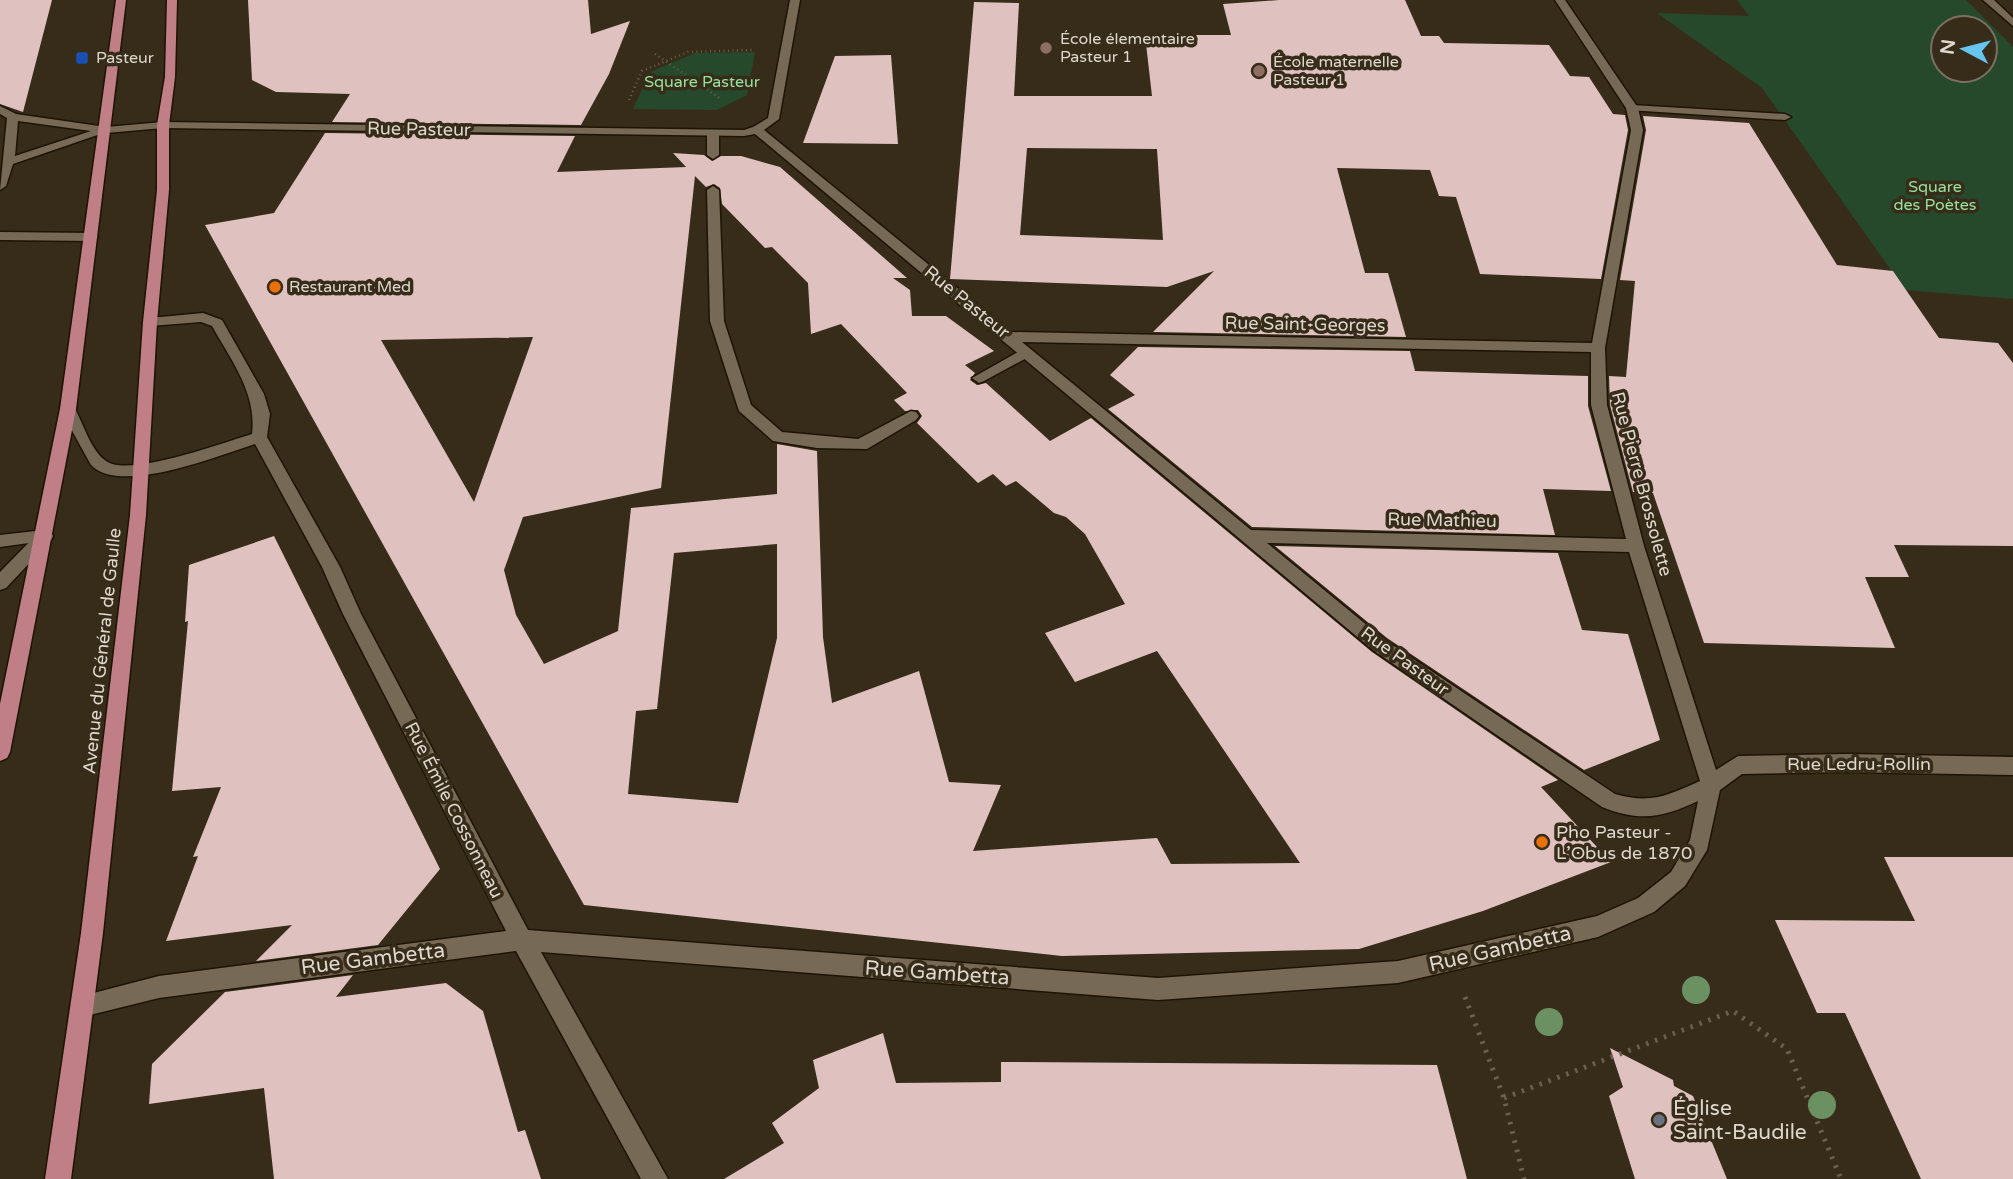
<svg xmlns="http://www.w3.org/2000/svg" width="2013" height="1179" viewBox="0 0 2013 1179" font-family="'Varela Round',sans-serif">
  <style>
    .green { fill: #26492b; fill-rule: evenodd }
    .building { fill: #dfc2bf; fill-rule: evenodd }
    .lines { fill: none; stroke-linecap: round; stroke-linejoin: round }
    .lane-casing { stroke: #1e1404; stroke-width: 3 }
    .street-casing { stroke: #1e1404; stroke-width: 3 }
    .primary-casing { stroke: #1e1404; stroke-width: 3 }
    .path-far1 { stroke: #6a6050; stroke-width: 2.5; stroke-dasharray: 1 3.5; stroke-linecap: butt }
    .path { stroke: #6a6050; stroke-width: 5; stroke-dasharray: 2.5 7; stroke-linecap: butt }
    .lane { fill: #766955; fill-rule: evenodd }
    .street { fill: #766955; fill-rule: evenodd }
    .primary { fill: #c07f87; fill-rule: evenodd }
    .tree { fill: #6b9062 }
    .education-dot { fill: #8d6e63; stroke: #372c1a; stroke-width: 2.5 }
    .transit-dot { fill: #1a4fb4; stroke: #372c1a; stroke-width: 2.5 }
    .food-dot { fill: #e8710a; stroke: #372c1a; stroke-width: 2.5 }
    .worship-dot { fill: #6b7280; stroke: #372c1a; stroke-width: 2.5 }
    .labels { text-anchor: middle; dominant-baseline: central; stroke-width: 7; stroke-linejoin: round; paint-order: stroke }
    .far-poi-label { font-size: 16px; fill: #dfd7cc; stroke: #372c1a; text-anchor: start }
    .far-park-label { font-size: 16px; fill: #95e29d; stroke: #372c1a }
    .street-label { font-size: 18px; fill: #dfd7cc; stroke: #372c1a }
    .poi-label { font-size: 18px; fill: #dfd7cc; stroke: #372c1a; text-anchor: start }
    .near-street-label { font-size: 21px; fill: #dfd7cc; stroke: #372c1a }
    .near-poi-label { font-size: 21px; fill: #dfd7cc; stroke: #372c1a; text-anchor: start }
  </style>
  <rect width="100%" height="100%" fill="#372c1a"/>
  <path class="green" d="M 1737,0 L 1966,0 L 2013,47 L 2013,299 L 1905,290 L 1762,88 L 1657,13 L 1749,16 ZM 1943,28 L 1985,28 L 1985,70 L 1943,70 Z
    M 755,52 L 747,95 L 717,110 L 633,109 L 650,72 L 695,53 Z"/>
  <path class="building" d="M 0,0 L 52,0 L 23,112 L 0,104 Z
    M 248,0 L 588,0 L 591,34 L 630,21 L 609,74 L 581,125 L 332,122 L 350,94 L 276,92 L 252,80 Z
    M 1279,0 L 1405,0 L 1421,36 L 1439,36 L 1444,43 L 1549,45 L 1570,76 L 1589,77 L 1613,114 L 1625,115 L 1628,130 L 1601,279 L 1480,274 L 1456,197 L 1439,196 L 1430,170 L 1337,168 L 1365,273 L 1388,273 L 1406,337 L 1153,332 L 1214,271 L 1167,287 L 950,279 L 974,2 L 1019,3 L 1014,96 L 1152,96 L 1145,35 L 1231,35 L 1223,4 ZM 1027,148 L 1157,149 L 1163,240 L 1020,235 Z
    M 891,55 L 898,144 L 803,143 L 835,56 Z
    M 1643,116 L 1749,123 L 1837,265 L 1893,271 L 1939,338 L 1998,343 L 2013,363 L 2013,546 L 1894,545 L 1909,577 L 1865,577 L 1895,648 L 1704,643 L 1653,493 L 1633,492 L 1610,405 L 1609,376 L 1626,377 L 1635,281 L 1620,280 L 1646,130 Z
    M 325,133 L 575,136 L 557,172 L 686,167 L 673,153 L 704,155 L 712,161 L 721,156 L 741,156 L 780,167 L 907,278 L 893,278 L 910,290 L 912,316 L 946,316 L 994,351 L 965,365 L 975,373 L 970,380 L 977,385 L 986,383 L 1050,441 L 1091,418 L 1372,652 L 1558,780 L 1541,787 L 1611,862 L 1483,911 L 1359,949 L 1062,956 L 584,905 L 205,225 L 274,213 ZM 695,176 L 706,187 L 714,184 L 720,188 L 722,204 L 765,248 L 772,247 L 808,283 L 811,334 L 841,324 L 907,393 L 894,400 L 905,411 L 918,410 L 922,416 L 917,423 L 978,483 L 993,474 L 1006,486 L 1016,481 L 1054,513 L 1066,517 L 1085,534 L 1125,604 L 1045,633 L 1075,682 L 1157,651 L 1300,863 L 1171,864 L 1157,838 L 973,851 L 1001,785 L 949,782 L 919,671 L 832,703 L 823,637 L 817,451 L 777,444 L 777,494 L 631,508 L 618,631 L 544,664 L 516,615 L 504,570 L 523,517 L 661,488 ZM 533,337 L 474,502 L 381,340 ZM 777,544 L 777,638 L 738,803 L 628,794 L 636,711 L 657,709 L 674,553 Z
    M 1138,347 L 1410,351 L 1415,371 L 1588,376 L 1588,406 L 1611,491 L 1543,489 L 1555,535 L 1252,527 L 1108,409 L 1135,395 L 1110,375 Z
    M 274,536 L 440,869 L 378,945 L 256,961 L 292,925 L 166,941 L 198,856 L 193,857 L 221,787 L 172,791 L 188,621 L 185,622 L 189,565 Z
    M 1275,546 L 1558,553 L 1582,630 L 1628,634 L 1660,740 L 1584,770 L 1387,638 Z
    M 1884,857 L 2013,857 L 2013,1179 L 1921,1179 L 1845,1013 L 1817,1013 L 1775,920 L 1915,921 Z
    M 353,975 L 336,997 L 446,983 L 483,1011 L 518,1132 L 525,1130 L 541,1179 L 274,1179 L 264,1088 L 149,1104 L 152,1064 L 225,992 Z
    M 883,1033 L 896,1083 L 1001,1082 L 1001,1062 L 1437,1065 L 1467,1179 L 724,1179 L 784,1143 L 772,1123 L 819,1088 L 813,1060 Z
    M 1610,1048 L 1673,1080 L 1674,1086 L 1693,1096 L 1727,1179 L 1635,1179 L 1609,1096 L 1623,1087 Z"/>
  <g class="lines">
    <defs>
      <path id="lane" d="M 1632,105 L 1785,114 L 1791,117 L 1785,120 L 1628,110 L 1626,108 Z
        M 0,106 L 16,114 L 106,127 L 112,130 L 13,164 L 6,186 L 0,190 L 7,118 L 0,114 ZM 18,121 L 91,131 L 15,156 Z
        M 713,130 L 719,133 L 719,155 L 713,159 L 707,155 L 707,133 Z
        M 713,186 L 719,190 L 724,321 L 751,405 L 782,432 L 858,439 L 911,411 L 916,412 L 919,416 L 916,420 L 867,449 L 817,448 L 773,441 L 739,411 L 710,321 L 707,190 Z
        M 0,232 L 92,233 L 98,237 L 92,241 L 0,240 Z
        M 1027,347 L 1034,352 L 1032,355 L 984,381 L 979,383 L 972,378 Z
        M 45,530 L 51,532 L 53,536 L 51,540 L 6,588 L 0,590 L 0,572 L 39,532 Z"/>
      <path id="street" d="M 790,0 L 800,0 L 779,119 L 764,130 L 1011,332 L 1592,343 L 1631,130 L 1626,108 L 1555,0 L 1565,0 L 1638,108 L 1643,130 L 1605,348 L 1607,405 L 1644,546 L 1716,770 L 1738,756 L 1848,754 L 2013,757 L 2013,775 L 1848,772 L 1742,774 L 1720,790 L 1707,850 L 1685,886 L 1654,912 L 1598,937 L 1398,983 L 1158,1000 L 541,952 L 668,1179 L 641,1179 L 516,951 L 159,998 L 82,1017 L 74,1014 L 71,1006 L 74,998 L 159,976 L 506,931 L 343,614 L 322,567 L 255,444 C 220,455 120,496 91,465 L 60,409 L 68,404 L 73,405 C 83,422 90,450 106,461 C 128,478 225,442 252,434 C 257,393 231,360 212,326 L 201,322 L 150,326 L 143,322 L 150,318 L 203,313 L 222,320 L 264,394 L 270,414 L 267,437 L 340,567 L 361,614 L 528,930 L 1158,978 L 1398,961 L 1597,916 L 1638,898 L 1671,872 L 1690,840 L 1698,801 C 1662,818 1640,822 1602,807 L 1373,650 L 755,134 L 744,136 L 163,128 L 106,133 L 100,130 L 106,127 L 163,122 L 744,130 L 753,127 L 768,118 ZM 1022,342 L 1591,352 L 1591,405 L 1626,539 L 1251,530 ZM 1267,543 L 1629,552 L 1700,781 C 1667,796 1650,804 1615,794 L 1385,640 Z
        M 1983,0 L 1994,0 L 2013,18 L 2013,26 Z
        M 45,530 L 51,532 L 53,536 L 51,540 L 0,547 L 0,535 Z"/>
      <path id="primary" d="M 116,0 L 126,0 L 76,409 L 10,752 L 7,758 L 0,761 L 0,704 L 60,409 Z
        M 167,0 L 177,0 L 175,77 L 169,125 L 169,190 L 157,322 L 146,515 L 103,933 L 71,1179 L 45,1179 L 81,933 L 130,515 L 143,322 L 157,190 L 157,125 L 165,77 Z"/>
    </defs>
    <use href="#lane" class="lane-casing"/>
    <use href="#street" class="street-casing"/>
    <use href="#primary" class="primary-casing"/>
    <path class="path-far1" d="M 655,54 L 721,99
      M 629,100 L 642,71 L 688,52 L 752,50"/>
    <path class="path" d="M 1465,997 L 1504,1098 L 1524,1179
      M 1504,1098 L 1733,1011 L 1787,1049 L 1841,1179"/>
    <use href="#lane" class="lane"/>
    <use href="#street" class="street"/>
    <use href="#primary" class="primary"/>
  </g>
  <g class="tree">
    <circle cx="1696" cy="990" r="14"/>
    <circle cx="1549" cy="1022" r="14"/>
    <circle cx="1822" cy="1105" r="14"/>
  </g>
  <g class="education-dot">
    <circle cx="1046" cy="48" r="7"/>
    <circle cx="1259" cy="71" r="7"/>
  </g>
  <rect class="transit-dot" x="75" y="51" width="14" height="14" rx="3.5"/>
  <g class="food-dot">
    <circle cx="275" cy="287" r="7"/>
    <circle cx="1542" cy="842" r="7"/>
  </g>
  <circle class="worship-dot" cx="1659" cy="1120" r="7"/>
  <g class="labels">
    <g class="far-poi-label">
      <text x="1060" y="39">École élementaire<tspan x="1060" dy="18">Pasteur 1</tspan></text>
      <text x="96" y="58">Pasteur</text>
      <text x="1273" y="62">École maternelle<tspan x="1273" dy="18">Pasteur 1</tspan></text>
      <text x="289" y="287">Restaurant Med</text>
    </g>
    <g class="far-park-label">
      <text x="702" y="82">Square Pasteur</text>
      <text x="1935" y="187">Square<tspan x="1935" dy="18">des Poètes</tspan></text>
    </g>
    <g class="street-label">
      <text transform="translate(419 129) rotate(1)">Rue Pasteur</text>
      <text transform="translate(967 302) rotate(39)">Rue Pasteur</text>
      <text transform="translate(1305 324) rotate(1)">Rue Saint-Georges</text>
      <text transform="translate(1642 484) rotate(75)">Rue Pierre Brossolette</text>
      <text transform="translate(1442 520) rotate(1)">Rue Mathieu</text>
      <text transform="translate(102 651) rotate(-84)">Avenue du Général de Gaulle</text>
      <text transform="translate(1405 661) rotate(36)">Rue Pasteur</text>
      <text x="1859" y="764">Rue Ledru-Rollin</text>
      <text transform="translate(454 810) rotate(63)">Rue Émile Cossonneau</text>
    </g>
    <g class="poi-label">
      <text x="1556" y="832">Pho Pasteur -<tspan x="1556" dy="21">L’Obus de 1870</tspan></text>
    </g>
    <g class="near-street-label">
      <text transform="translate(1500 949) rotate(-13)">Rue Gambetta</text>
      <text transform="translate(373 959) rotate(-7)">Rue Gambetta</text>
      <text transform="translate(937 973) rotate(4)">Rue Gambetta</text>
    </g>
    <g class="near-poi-label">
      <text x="1673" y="1108">Église<tspan x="1673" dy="24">Saint-Baudile</tspan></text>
    </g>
  </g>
  <g transform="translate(1964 49) rotate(277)"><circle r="33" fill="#372c1a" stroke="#7a7061" stroke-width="2"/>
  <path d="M0-5L12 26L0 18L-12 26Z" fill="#66c4ef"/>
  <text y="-10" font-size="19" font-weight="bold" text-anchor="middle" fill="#dfd7cc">N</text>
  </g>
</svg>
